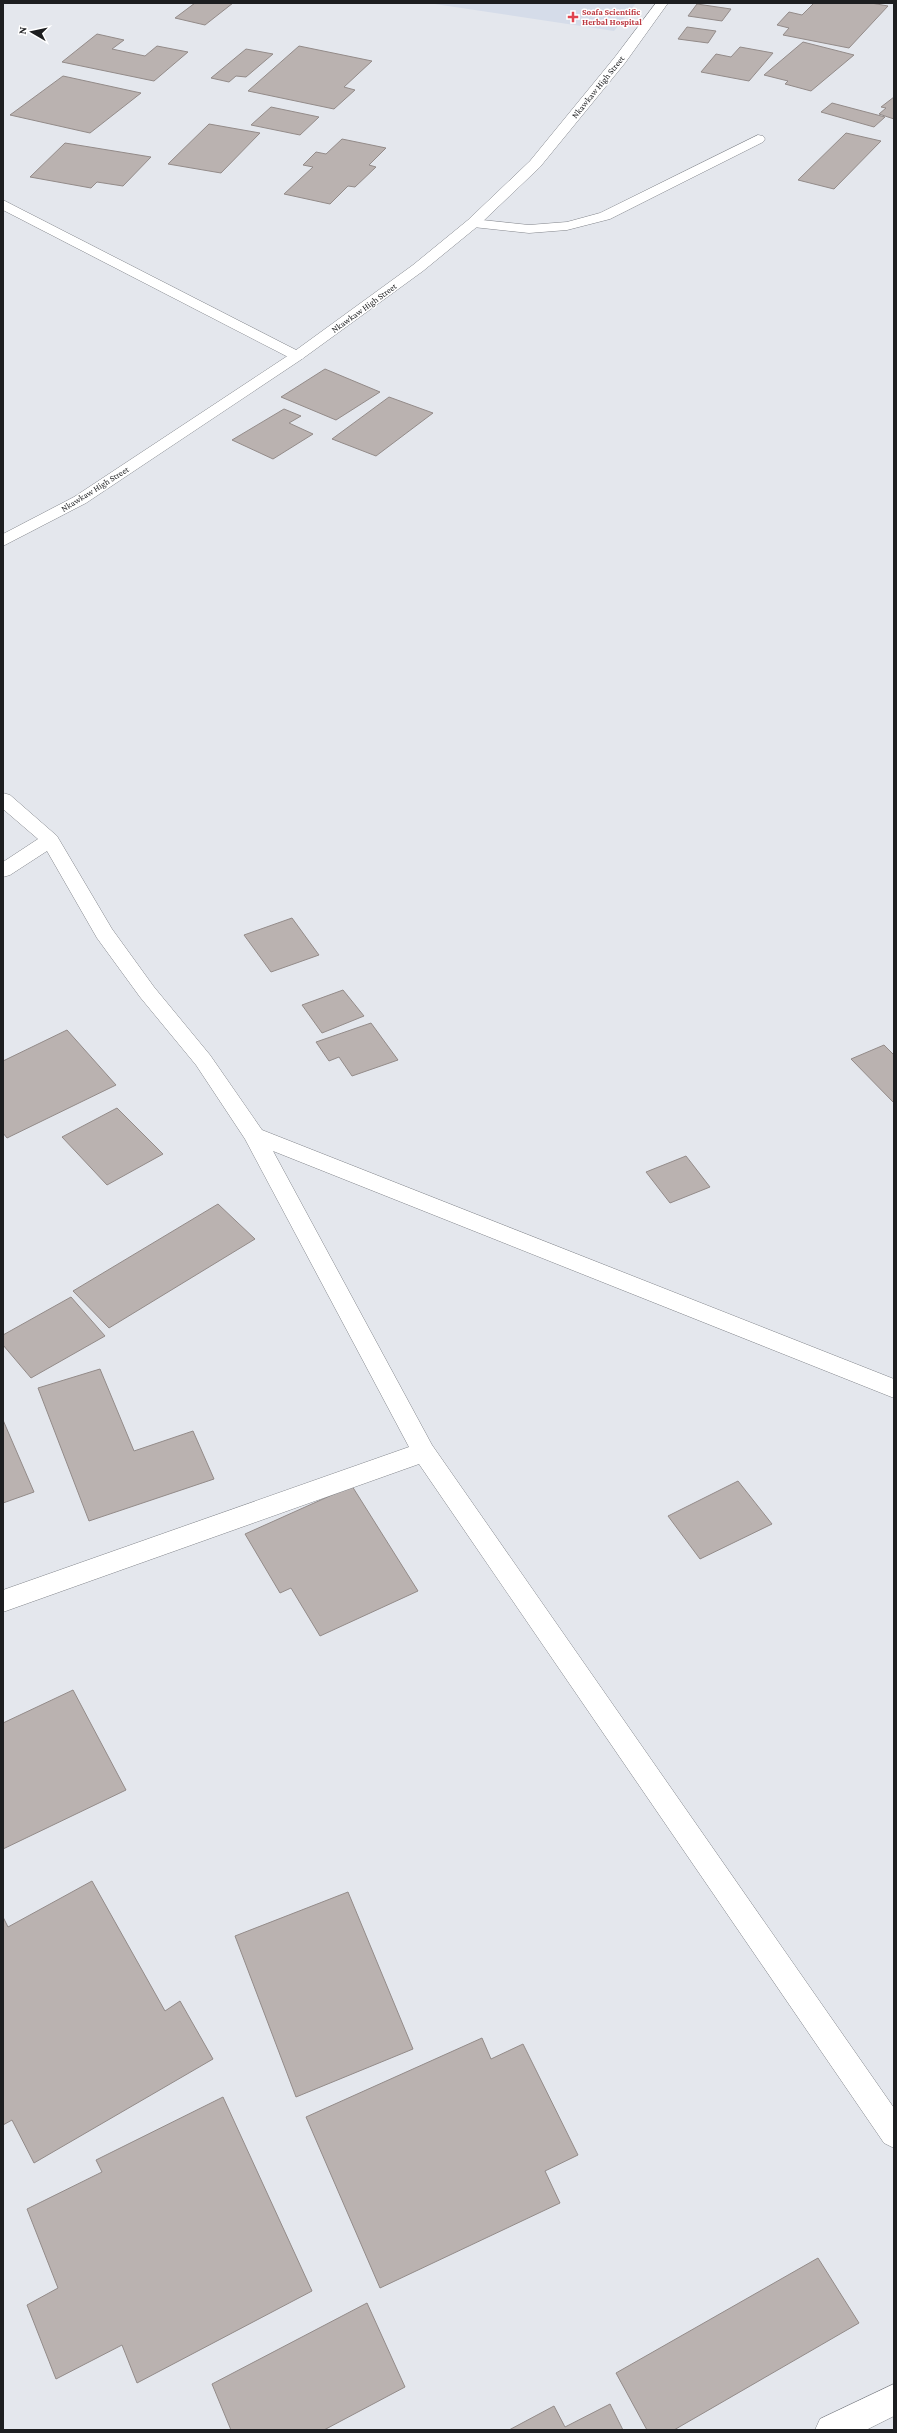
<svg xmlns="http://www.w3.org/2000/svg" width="897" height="2433" viewBox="0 0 897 2433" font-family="'Crimson Pro',serif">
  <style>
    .built { fill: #d5dce9 }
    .building { fill: #bab2b0; stroke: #938b89 }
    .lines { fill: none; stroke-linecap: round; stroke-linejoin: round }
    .minor-casing { stroke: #82858b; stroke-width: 1 }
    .secondary-casing { stroke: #82858b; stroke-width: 1 }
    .minor { fill: #fff; fill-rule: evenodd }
    .secondary { fill: #fff; fill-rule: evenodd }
    .health-dot { fill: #e0444e; stroke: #fff; stroke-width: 1.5 }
    .labels { text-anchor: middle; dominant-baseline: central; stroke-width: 3; stroke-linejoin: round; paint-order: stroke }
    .far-health-label { font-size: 9px; font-weight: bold; fill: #be3a42; stroke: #fff; text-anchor: start }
    .far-street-label { font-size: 9px; fill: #1d1e20; stroke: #fff }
  </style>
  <rect width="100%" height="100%" fill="#e4e7ed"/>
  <path class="built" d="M 428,3 L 636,3 L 614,31 Z"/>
  <path class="building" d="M 195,3 L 233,3 L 205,25 L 175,18 Z
    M 814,3 L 871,3 L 888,6 L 849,48 L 783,35 L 789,28 L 777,25 L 789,12 L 802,15 Z
    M 697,4 L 731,9 L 722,21 L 688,16 Z
    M 687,27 L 716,31 L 708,43 L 678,39 Z
    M 97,34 L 124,40 L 112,49 L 145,56 L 157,46 L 188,52 L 154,81 L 62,62 Z
    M 803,42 L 854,55 L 811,91 L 785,84 L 788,81 L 764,75 Z
    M 299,46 L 372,61 L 344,87 L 355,90 L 334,109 L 248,91 Z
    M 740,47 L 773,53 L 749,81 L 701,72 L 716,54 L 731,57 Z
    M 246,49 L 273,54 L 246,77 L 236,76 L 229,82 L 211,78 Z
    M 63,76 L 141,93 L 90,133 L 10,115 Z
    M 894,97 L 894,119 L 879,114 L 886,108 L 881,107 Z
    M 832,103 L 885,117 L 874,127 L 821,112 Z
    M 271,107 L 319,117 L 300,135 L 251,125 Z
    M 209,124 L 260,133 L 221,173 L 168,164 Z
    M 846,133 L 881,141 L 834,189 L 798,180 Z
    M 342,139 L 386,148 L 369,165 L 376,167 L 355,187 L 348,186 L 330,204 L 284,194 L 313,167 L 303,165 L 316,152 L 326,154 Z
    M 65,143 L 151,157 L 123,186 L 97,182 L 91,188 L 30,177 Z
    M 325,369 L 380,392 L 336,420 L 281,397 Z
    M 389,397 L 433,413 L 376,456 L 332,439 Z
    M 284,409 L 301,416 L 289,423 L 313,434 L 273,459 L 232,440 Z
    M 292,918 L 319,955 L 271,972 L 244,935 Z
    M 343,990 L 364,1016 L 322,1033 L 302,1005 Z
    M 371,1023 L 398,1060 L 352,1076 L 339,1057 L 329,1061 L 316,1042 Z
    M 67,1030 L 116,1085 L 7,1138 L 3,1133 L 3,1061 Z
    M 884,1045 L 894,1055 L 894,1103 L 851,1059 Z
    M 117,1108 L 163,1154 L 107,1185 L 62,1137 Z
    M 686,1156 L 710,1187 L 670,1203 L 646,1172 Z
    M 218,1204 L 255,1239 L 109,1328 L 73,1291 Z
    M 71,1297 L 105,1336 L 31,1378 L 3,1345 L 3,1335 Z
    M 100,1369 L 134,1451 L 193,1431 L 214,1479 L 89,1521 L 38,1388 Z
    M 3,1420 L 34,1492 L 3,1503 Z
    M 738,1481 L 772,1524 L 700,1559 L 668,1516 Z
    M 352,1486 L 418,1591 L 320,1636 L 291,1588 L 280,1593 L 245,1534 Z
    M 73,1690 L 126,1790 L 3,1849 L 3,1723 Z
    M 92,1881 L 165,2011 L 180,2001 L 213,2059 L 34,2163 L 12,2120 L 3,2125 L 3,1917 L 8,1927 Z
    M 348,1892 L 413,2049 L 296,2097 L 235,1936 Z
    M 482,2038 L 491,2059 L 523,2044 L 578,2155 L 545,2171 L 560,2203 L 380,2288 L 306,2117 Z
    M 223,2097 L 312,2291 L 137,2383 L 122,2345 L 56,2379 L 27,2305 L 58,2288 L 27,2209 L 102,2172 L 96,2160 Z
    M 818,2258 L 859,2323 L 674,2430 L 647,2430 L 616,2373 Z
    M 367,2303 L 405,2387 L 324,2430 L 231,2430 L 212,2384 Z
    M 610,2404 L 623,2430 L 509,2430 L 554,2406 L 565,2427 Z"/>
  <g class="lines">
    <defs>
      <path id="minor" d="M 758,135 L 763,136 L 765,139 L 763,142 L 610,219 L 567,230 L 529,233 L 473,227 L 466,223 L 473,219 L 529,225 L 567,222 L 600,213 Z
        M 3,200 L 302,353 L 305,356 L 302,359 L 292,359 L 3,210 Z
        M 3,793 L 10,795 L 57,836 L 112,929 L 154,987 L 210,1055 L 262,1130 L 894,1379 L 894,1398 L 273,1151 L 432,1445 L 894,2108 L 894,2148 L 884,2143 L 419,1464 L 3,1612 L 3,1590 L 409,1447 L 245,1139 L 196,1065 L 140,997 L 97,938 L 47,851 L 10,875 L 3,877 L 3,862 L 38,839 L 3,809 Z
        M 894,2384 L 894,2416 L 866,2430 L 815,2430 L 820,2419 Z"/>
      <path id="secondary" d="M 656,3 L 668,3 L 625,63 L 540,167 L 478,226 L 423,271 L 302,359 L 86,503 L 3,546 L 3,534 L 74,497 L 292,353 L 413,265 L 468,220 L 530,161 L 615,57 Z"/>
    </defs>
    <use href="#minor" class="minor-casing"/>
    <use href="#secondary" class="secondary-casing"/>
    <use href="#minor" class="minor"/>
    <use href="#secondary" class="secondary"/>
  </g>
  <path class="health-dot" d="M571 11h4v4h4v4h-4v4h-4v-4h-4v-4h4z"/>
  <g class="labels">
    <g class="far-health-label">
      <text x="582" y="12">Soafa Scientific<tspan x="582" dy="10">Herbal Hospital</tspan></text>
    </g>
    <g class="far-street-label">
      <text transform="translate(598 87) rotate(-51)">Nkawkaw High Street</text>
      <text transform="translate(364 308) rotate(-36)">Nkawkaw High Street</text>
      <text transform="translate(95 489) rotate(-32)">Nkawkaw High Street</text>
    </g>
  </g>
  <rect width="897" height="2433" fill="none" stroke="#1d1e20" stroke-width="8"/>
  <g transform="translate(32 32) rotate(279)" stroke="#ffffff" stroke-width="3" paint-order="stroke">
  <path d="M0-3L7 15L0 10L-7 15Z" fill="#1d1e20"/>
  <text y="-6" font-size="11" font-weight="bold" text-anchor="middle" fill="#1d1e20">N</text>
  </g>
</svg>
